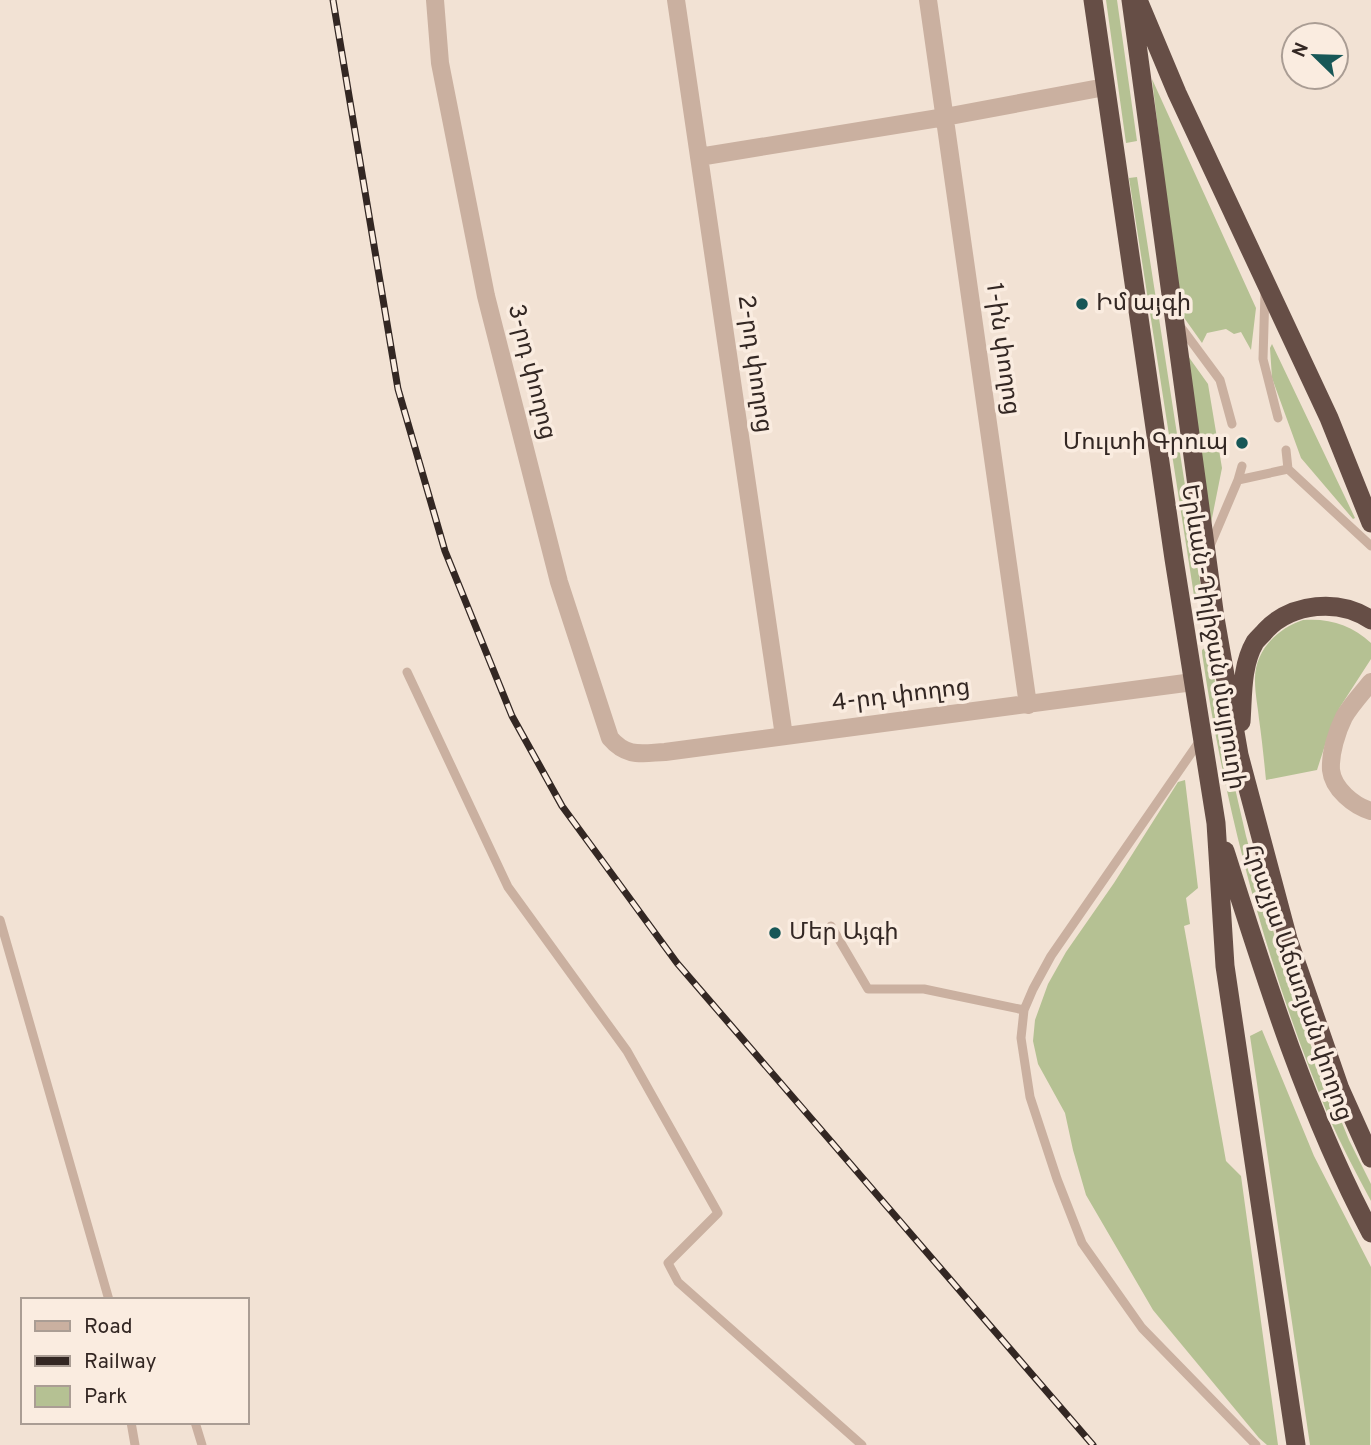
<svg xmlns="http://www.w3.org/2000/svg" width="1371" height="1445" viewBox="0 0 1371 1445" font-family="Overpass,'Noto Sans Armenian',sans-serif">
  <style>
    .green { fill: #b5c193 }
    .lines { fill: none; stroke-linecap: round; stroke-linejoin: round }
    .service { stroke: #cab0a0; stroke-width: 9 }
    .minor { stroke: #cab0a0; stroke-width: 18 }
    .trunk { stroke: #664e46; stroke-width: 19 }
    .rail-casing { stroke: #332723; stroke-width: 7 }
    .rail { stroke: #faece0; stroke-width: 4.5; stroke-dasharray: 13; stroke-linecap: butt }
    .poi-dot { fill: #175757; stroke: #faece0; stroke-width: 2.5 }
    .labels { text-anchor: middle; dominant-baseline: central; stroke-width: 7; stroke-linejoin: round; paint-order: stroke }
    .poi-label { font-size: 24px; fill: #332723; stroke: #faece0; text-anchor: start }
    .street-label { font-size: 24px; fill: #332723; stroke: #faece0 }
  </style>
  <rect width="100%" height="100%" fill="#f2e2d4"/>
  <path class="green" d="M 1106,0 L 1117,0 L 1137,141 L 1126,143 Z
    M 1152,79 L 1256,308 L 1251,350 L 1241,332 L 1234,334 L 1226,329 L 1207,333 L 1202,343 L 1180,312 Z
    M 1137,177 L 1203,601 L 1195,602 L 1129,178 Z
    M 1272,344 L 1355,518 L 1353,519 L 1301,458 L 1272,378 L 1270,348 Z
    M 1183,349 L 1208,384 L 1222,468 L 1211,523 Z
    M 1303,620 C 1330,618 1352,625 1371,643 L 1371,659 L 1340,707 L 1327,739 L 1317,770 L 1266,780 C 1264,760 1262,740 1259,719 C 1258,707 1255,694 1255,681 C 1254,652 1276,629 1303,620 Z
    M 1207,646 L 1211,650 L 1218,707 L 1229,762 L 1246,836 L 1261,890 L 1290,987 L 1315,1057 L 1349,1140 L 1371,1184 L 1371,1201 C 1356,1173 1341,1145 1328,1115 C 1267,968 1225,811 1202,653 L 1202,650 Z
    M 1185,780 L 1198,888 L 1186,898 L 1190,924 L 1184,926 L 1226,1161 L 1241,1176 L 1278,1445 L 1267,1445 L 1259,1438 L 1153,1310 L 1086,1195 L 1073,1150 L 1065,1113 L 1038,1064 L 1033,1041 L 1035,1020 L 1048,984 L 1066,952 L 1114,883 L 1178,782 Z
    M 1262,1030 L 1314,1156 L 1371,1267 L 1370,1445 L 1310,1445 L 1250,1036 Z"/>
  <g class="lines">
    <path class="service" d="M 1265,292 L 1263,359 L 1278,418
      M 1180,326 L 1220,380 L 1232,424
      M 1286,450 L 1288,469
      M 1238,480 L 1288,469 L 1371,546
      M 1210,546 L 1238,480 L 1242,466
      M 407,672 L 508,887 L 627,1051 L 718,1213 L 668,1263 L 678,1282 L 862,1445
      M 1201,739 L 1051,956 L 1033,989 L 1024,1010 L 1021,1038 L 1030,1097 L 1057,1179 L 1082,1243 L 1142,1328 L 1256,1445
      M 0,920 L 109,1300
      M 831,926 L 868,989 L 924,989 L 1024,1010
      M 131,1422 L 135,1445
      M 195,1422 L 202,1445"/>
    <path class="minor" d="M 435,0 L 440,63 L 486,296 L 559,582 L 610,738 C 627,758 642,753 665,752 L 1193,682
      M 676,0 L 784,736
      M 928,0 L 1028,705
      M 699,157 L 945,117 L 1105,87
      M 1371,682 C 1362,693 1351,705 1344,717 C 1337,731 1330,753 1331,770 C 1333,789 1354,806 1371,811"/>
    <path class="trunk" d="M 1093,0 L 1174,559 L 1216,823 L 1225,966 L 1296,1445
      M 1131,0 L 1215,618 L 1239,755 L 1288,939 L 1340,1089 L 1371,1158
      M 1138,0 L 1177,93 L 1329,418 L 1371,523
      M 1241,722 C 1243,696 1241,666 1255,642 C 1258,638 1263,634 1266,630 C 1292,603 1339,598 1371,620
      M 1225,851 C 1266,981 1307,1112 1371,1233"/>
    <defs>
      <path id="rail" d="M 333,0 L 398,389 L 445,551 L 512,716 L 562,806 L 677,963 L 1093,1445"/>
    </defs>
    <use href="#rail" class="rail-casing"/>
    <use href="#rail" class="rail"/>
  </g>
  <g class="poi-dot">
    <circle cx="1082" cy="304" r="7"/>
    <circle cx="1242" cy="443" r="7"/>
    <circle cx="775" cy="933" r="7"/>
  </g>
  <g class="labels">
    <g class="poi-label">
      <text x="1096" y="304">Իմ այգի</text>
      <text x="1228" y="443" text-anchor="end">Մուլտի Գրուպ</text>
      <text x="789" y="933">Մեր Այգի</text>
    </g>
    <g class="street-label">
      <text transform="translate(1002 349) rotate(82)">1-ին փողոց</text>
      <text transform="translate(754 364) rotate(82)">2-րդ փողոց</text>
      <text transform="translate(531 372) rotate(76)">3-րդ փողոց</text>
      <text transform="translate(1212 637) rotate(81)">Երևան-Դիլիջան մայրուղի</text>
      <text transform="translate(901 696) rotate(-7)">4-րդ փողոց</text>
      <text transform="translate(1297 983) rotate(71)">Հրաչյա Աճառյան փողոց</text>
    </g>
  </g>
  <rect x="21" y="1298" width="228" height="126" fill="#faece0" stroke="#aa9d94" stroke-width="2"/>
  <rect x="35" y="1321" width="35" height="10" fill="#cab0a0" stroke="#aa9d94" stroke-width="2"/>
  <text x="84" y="1333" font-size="21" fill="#332723">Road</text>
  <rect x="35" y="1356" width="35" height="10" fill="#332723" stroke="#aa9d94" stroke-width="2"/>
  <text x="84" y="1368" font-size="21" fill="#332723">Railway</text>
  <rect x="35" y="1386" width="35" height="21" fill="#b5c193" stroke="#aa9d94" stroke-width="2"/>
  <text x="84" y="1403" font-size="21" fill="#332723">Park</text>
  <g transform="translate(1315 56) rotate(293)"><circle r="33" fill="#faece0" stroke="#aa9d94" stroke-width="2"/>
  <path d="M0-5L12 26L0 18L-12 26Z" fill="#175757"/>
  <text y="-10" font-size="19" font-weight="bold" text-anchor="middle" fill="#332723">N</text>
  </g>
</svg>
